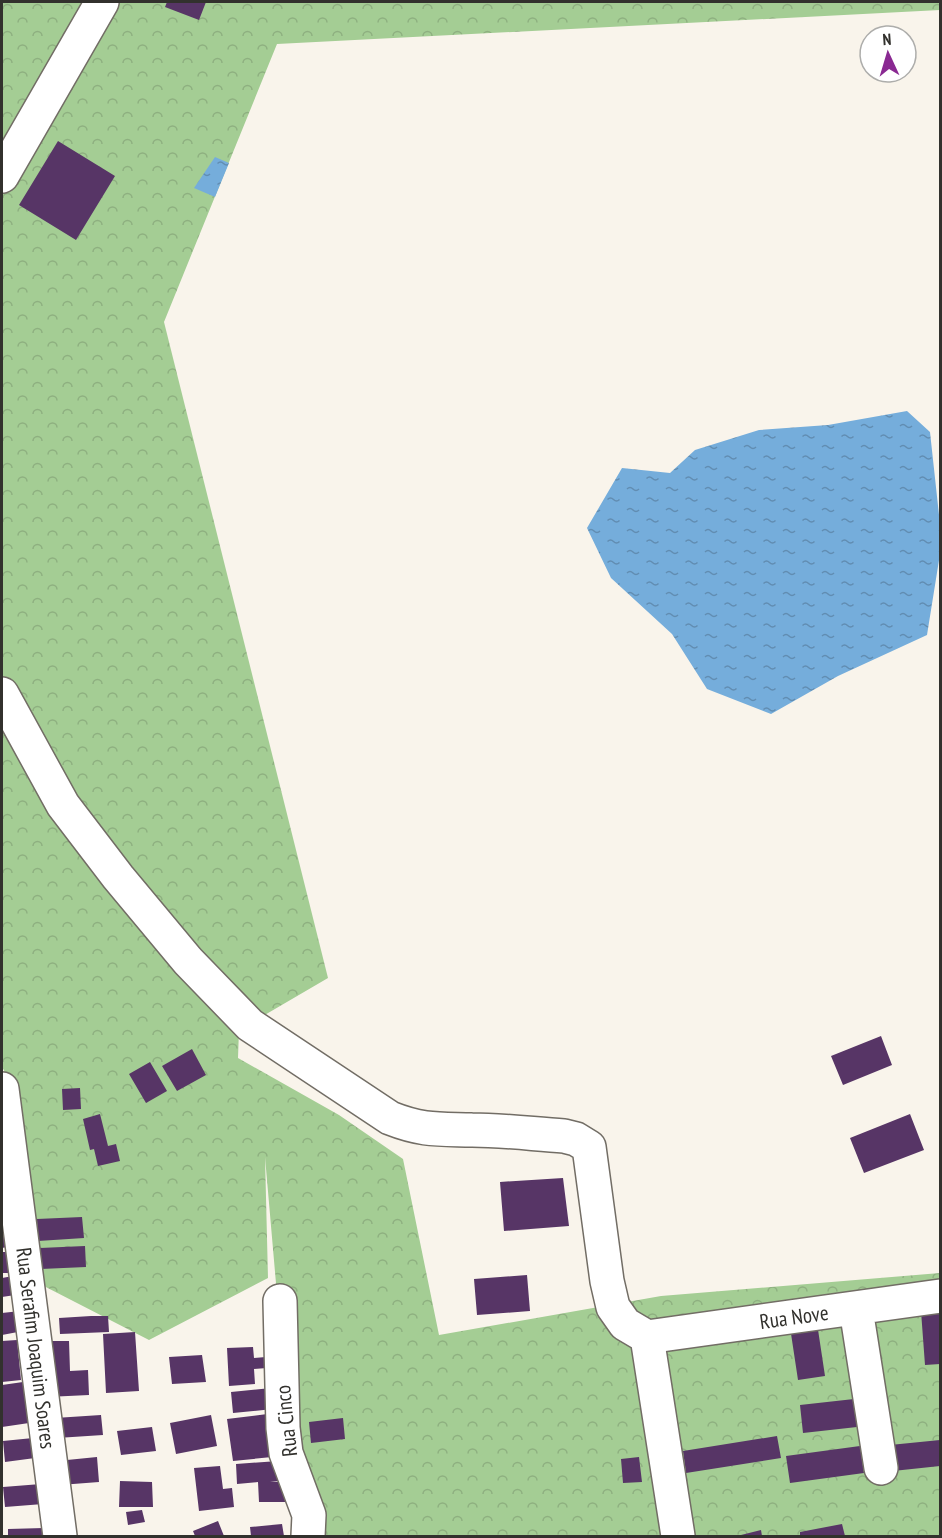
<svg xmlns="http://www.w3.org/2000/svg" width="942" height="1538" viewBox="0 0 942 1538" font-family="'PT Sans Narrow',sans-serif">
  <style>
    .forest { fill: url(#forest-crowns) }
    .water { fill: url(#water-ripples) }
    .building { fill: #573566 }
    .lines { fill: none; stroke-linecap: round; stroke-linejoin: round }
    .minor-casing { stroke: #726d65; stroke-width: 36 }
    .minor { stroke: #fff; stroke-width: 33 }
    .labels { text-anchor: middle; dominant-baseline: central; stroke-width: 6; stroke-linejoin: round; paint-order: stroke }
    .street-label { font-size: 21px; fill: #32312d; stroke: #fff }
  </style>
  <defs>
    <pattern id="forest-crowns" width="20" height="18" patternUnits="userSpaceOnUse" patternTransform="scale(1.5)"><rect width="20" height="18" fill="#a4cd94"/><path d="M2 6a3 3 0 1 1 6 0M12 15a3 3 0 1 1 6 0" fill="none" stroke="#8eb080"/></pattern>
    <pattern id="water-ripples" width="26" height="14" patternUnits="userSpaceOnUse" patternTransform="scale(1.5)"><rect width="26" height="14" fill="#75addb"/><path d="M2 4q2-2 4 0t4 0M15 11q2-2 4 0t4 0" fill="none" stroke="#618db2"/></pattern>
  </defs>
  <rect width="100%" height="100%" fill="#f9f4eb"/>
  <path class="forest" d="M 2,2 L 940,2 L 940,10 L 277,44 L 164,322 L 328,978 L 239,1030 L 238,1058 L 339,1115 L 403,1159 L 439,1335 L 661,1296 L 940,1273 L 940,1536 L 298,1536 L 265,1157 L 268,1278 L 149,1340 L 38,1283 L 4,1070 L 2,1068 Z"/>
  <path class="water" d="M 215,157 L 229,163 L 215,197 L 194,188 Z
    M 907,411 L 930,432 L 940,524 L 940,554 L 927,635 L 838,676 L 771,714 L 707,689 L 672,634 L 611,578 L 587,528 L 622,468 L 670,473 L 695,450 L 759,430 L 828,425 Z"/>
  <path class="building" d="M 167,2 L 206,2 L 199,20 L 165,7 Z
    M 58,141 L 115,176 L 76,240 L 19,205 Z
    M 881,1036 L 892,1065 L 843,1085 L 831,1056 Z
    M 192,1049 L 206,1075 L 177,1091 L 162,1066 Z
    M 150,1062 L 167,1091 L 146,1103 L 129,1074 Z
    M 80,1088 L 81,1109 L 63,1110 L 62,1089 Z
    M 100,1114 L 108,1146 L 116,1144 L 120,1161 L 98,1166 L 94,1149 L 90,1150 L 83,1119 Z
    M 910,1114 L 924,1150 L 864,1173 L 850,1138 Z
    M 563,1178 L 569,1226 L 504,1231 L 500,1182 Z
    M 82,1217 L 84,1238 L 38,1241 L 37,1219 Z
    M 2,1224 L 5,1224 L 7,1247 L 2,1248 Z
    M 85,1246 L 86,1267 L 41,1269 L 40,1248 Z
    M 2,1252 L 15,1252 L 16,1273 L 2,1273 Z
    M 527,1275 L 530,1311 L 477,1315 L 474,1279 Z
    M 13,1276 L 15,1295 L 2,1297 L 2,1278 Z
    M 940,1310 L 940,1364 L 925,1365 L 921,1311 Z
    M 20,1311 L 23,1331 L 2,1335 L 2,1313 Z
    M 91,1316 L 108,1316 L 109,1332 L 60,1334 L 59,1318 Z
    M 817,1323 L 825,1376 L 798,1380 L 790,1327 Z
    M 135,1332 L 139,1391 L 106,1393 L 103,1334 Z
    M 17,1340 L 21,1380 L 2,1382 L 2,1341 Z
    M 45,1341 L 69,1341 L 70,1371 L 88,1370 L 89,1395 L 47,1397 Z
    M 253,1347 L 254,1358 L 266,1357 L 267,1368 L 254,1369 L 255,1384 L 229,1386 L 227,1348 Z
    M 202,1355 L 206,1382 L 172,1384 L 169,1357 Z
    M 23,1382 L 29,1423 L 2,1427 L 2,1385 Z
    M 271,1388 L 273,1409 L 233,1413 L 231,1392 Z
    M 854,1399 L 857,1427 L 803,1433 L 800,1405 Z
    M 275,1413 L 272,1457 L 233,1461 L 227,1419 Z
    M 101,1415 L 103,1435 L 57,1438 L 55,1418 Z
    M 211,1415 L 217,1446 L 176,1454 L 170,1423 Z
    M 343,1418 L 345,1439 L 311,1443 L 309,1422 Z
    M 152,1427 L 156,1451 L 121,1455 L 117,1431 Z
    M 777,1436 L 781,1458 L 686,1473 L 683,1451 Z
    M 33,1438 L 35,1458 L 5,1462 L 3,1441 Z
    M 940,1440 L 940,1466 L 893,1471 L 890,1445 Z
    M 860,1446 L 864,1473 L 790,1483 L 786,1456 Z
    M 97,1457 L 99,1482 L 60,1485 L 57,1461 Z
    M 639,1457 L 642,1482 L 623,1483 L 621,1459 Z
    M 278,1461 L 280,1481 L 270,1482 L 288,1482 L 288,1502 L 259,1502 L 258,1482 L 237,1484 L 236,1464 Z
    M 220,1466 L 223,1489 L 232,1488 L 234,1507 L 199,1511 L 194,1468 Z
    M 120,1481 L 152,1482 L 153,1507 L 119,1507 Z
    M 41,1484 L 43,1504 L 5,1507 L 3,1487 Z
    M 142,1510 L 145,1522 L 128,1525 L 126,1512 Z
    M 218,1521 L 224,1536 L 195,1536 L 193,1531 Z
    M 282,1524 L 284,1536 L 251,1536 L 250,1527 Z
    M 842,1524 L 845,1536 L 800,1536 L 800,1532 Z
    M 44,1528 L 44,1536 L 8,1536 L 8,1529 Z
    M 761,1530 L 762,1536 L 737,1536 Z"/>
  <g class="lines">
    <defs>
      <path id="minor" d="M 2,176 L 102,2
        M 2,694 L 63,805 L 118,877 L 188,961 L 250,1025 L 390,1118 C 423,1131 438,1129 472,1130 C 502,1130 533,1134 564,1136 L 576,1139 L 589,1147 L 607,1281 L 613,1307 L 625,1324 L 647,1337
        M 2,1089 L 60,1536
        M 280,1301 L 283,1428 L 286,1453 L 309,1515 L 308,1536
        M 856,1309 L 881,1468
        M 647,1337 L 940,1296
        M 647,1337 L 678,1536"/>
    </defs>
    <use href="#minor" class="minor-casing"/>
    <use href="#minor" class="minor"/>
  </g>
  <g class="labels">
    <g class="street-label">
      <text transform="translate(794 1317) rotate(-8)">Rua Nove</text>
      <text transform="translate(36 1348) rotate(83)">Rua Serafim Joaquim Soares</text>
      <text transform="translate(286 1421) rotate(-96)">Rua Cinco</text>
    </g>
  </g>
  <rect width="942" height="1538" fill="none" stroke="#32312d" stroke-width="6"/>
  <g transform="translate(888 54) rotate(356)"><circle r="28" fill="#ffffff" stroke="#adadab" stroke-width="1.5"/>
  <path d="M0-4.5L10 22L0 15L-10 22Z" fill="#8a2992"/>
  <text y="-9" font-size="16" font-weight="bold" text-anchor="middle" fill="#32312d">N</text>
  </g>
</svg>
